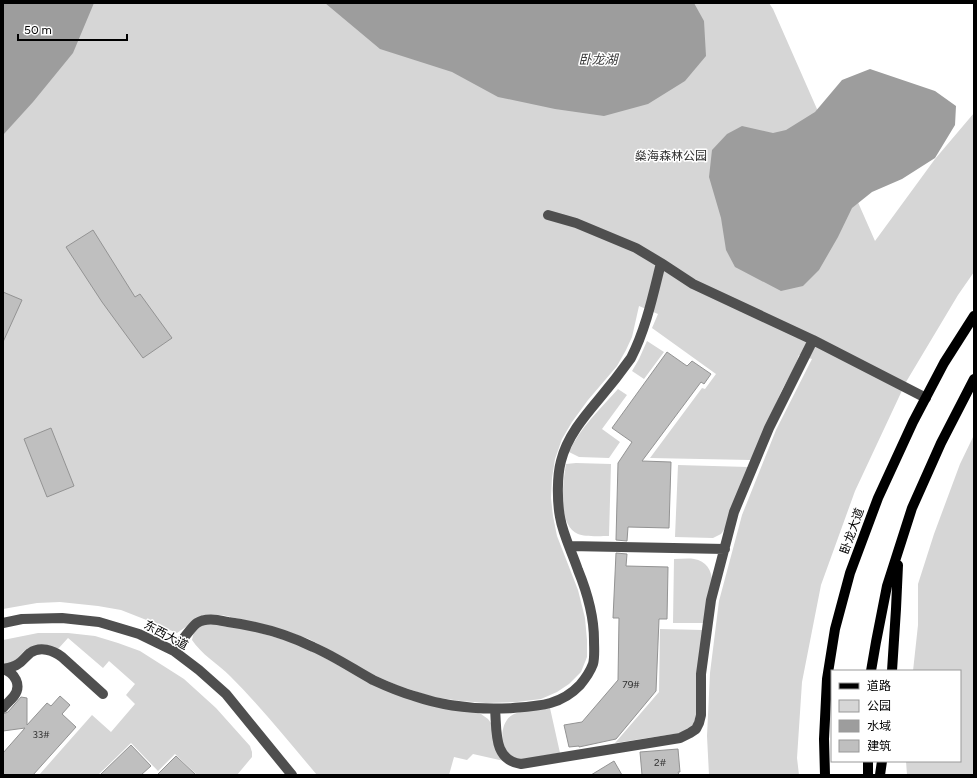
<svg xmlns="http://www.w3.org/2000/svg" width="977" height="778" viewBox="0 0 977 778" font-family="Figtree,'Noto Sans SC',sans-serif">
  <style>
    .green { fill: #d6d6d6 }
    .water { fill: #9d9d9d }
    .building { fill: #bfbfbf; stroke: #939393 }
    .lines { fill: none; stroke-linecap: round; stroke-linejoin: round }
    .minor { stroke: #4f4f4f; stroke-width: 10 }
    .major { stroke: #000; stroke-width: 10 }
    .labels { text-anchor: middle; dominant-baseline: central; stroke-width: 3; stroke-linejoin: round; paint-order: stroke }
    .number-label { font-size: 10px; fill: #303030 }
    .park-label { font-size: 12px; fill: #2d2d2d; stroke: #fff }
    .street-label { font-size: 12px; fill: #000; stroke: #fff }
    .water-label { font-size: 13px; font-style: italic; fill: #3e3e3e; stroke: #fff }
  </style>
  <rect width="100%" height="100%" fill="#fff"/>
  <path class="green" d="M 3,3 L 769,3 L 773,9 L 875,241 L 935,159 L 974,113 L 974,272 L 958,295 L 906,382 L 855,491 L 821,585 L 802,682 L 797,758 L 799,775 L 709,775 L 707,736 L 710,673 L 719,601 L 742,515 L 776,430 L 812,359 L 799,355 C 795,368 787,380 781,392 C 771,414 761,437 751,460 L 650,458 L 702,388 L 705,389 L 716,374 L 652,328 L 658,314 L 639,306 L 632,337 L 626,350 L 617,366 L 588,400 L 572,422 L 562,439 L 555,459 L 552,478 L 551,498 L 553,516 L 557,536 L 578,590 L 585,618 L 587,640 L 587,657 L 581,672 L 569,684 L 557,692 L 541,699 L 517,702 L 486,703 L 461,701 L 433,697 L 399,686 L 367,672 L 337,654 L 309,639 L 271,626 L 222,615 L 203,615 L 177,633 L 149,621 L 121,610 L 98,606 L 60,602 L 37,603 L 3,609 Z
    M 647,341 L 664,352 L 644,379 L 632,371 L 639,359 Z
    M 618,389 L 627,395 L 602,429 L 620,442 L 609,458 L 579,457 L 569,452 C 580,428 600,409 618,389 Z
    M 974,435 L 974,775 L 907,775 L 906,761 L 960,761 L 960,671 L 913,671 L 918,625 L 918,584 L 934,534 L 960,464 Z
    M 576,463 L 611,464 L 609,536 C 602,536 584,537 578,534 C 557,525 563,482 566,464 Z
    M 678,465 L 748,467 L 726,527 L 721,534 L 713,538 L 675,537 Z
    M 674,559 C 681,559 688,558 694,559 C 706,561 712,570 712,582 L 704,623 L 673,623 Z
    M 205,624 L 213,624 L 243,628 L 288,641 L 308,649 L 340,666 L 481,714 L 488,719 L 491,723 L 504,761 L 473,754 L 467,760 L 454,757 L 449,775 L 317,775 C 289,742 261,707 230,676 C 218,664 201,654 192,640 C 194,630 196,629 205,624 Z
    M 660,629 L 703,630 L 696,679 L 696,714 L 694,723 L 689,729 L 680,733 L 615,743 L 659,692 Z
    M 38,633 L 68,633 L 95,636 L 118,643 L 140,651 L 184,679 L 216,708 L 250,746 L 252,752 L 252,757 L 237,775 L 197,775 L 175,754 L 158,771 L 131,743 L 98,775 L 39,775 L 92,715 L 111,732 L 135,704 L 126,695 L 135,684 L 109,661 L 103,668 L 68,638 L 58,649 L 32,648 L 24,651 L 17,659 L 12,663 L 3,665 L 3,640 Z
    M 550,708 L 560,753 C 551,754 525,760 517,759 C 499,755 497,722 514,714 C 523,710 539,709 550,708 Z"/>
  <path class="water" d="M 3,3 L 94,3 L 73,53 L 33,102 L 3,135 Z
    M 325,3 L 694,3 L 704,21 L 706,56 L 685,81 L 648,104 L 604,116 L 555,109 L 498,97 L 452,72 L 380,49 Z
    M 870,69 L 935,91 L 956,106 L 955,125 L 935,158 L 902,179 L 872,192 L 852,208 L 838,237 L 819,270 L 803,286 L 781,291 L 735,267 L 726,250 L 721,218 L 709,177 L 712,150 L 727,134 L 742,126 L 773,133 L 786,130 L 815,112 L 842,80 Z"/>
  <path class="building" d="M 93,230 L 135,297 L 140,294 L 172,338 L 143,358 L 102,302 L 66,247 Z
    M 3,292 L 22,300 L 3,342 Z
    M 667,352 L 687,366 L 692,361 L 711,374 L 704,384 L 701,382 L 642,461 L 671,462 L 669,528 L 628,527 L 627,541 L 616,540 L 618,463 L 632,442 L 612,428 Z
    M 51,428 L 74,486 L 47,497 L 24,439 Z
    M 616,553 L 627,554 L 626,566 L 668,567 L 667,619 L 659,619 L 656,691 L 616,739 L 579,747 L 579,746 L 569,747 L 564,725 L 582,722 L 618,680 L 619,618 L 613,618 Z
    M 60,696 L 70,705 L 62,714 L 76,727 L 33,775 L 3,775 L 3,753 L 25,728 L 3,731 L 3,714 L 8,712 L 21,697 L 27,698 L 27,725 L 47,703 L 51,706 Z
    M 131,745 L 151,766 L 141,775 L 100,775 Z
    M 678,749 L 680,772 L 678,772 L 679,775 L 642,775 L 640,752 Z
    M 176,756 L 196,775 L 157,775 Z
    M 614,761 L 622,775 L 591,775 Z"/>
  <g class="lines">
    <path class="minor" d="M 548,215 L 576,223 L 636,248 L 661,263 L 693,284 L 813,340 L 926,398
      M 569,546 L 725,549
      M 3,623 L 22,619 L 62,618 L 99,622 L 139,634 L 174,651 L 199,670 L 226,694 L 292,775
      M 174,651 C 179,645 191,627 197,623 C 206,617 218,620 228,622 C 257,626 287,634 313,647 C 334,656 353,669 373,680 C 386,686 400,692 414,696 C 446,707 480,710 513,708 C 540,706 561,705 580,685 C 585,679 590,672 593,664 C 595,657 594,648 594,640 C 594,617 587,592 578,570 C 572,552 563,535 560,517 C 557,501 557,476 561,461 C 567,437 583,418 599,399 C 610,386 621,372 631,358 C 646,329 653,295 661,263
      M 3,669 C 8,668 14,667 18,664 C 23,661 25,657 30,653 C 40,646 53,650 62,657 L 103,694
      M 3,669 C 15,673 22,685 14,696 C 11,700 6,704 3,708
      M 495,709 C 497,731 493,760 521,764 L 680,738 L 690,733 L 696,729 L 699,723 L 701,715 L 701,674 L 711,600 L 734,512 L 769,428 L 813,340"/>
    <path class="major" d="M 871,671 L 876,642 L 887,586 L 912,508 L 941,443 L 974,379
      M 892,671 L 896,609 L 898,565
      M 868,761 L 868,775
      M 825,775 L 824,739 L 827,679 L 835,629 L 850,573 L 878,498 L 913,422 L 944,363 L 974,316
      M 880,775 L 882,761"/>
  </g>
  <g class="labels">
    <g class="number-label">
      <text x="631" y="684">79#</text>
      <text x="41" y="734">33#</text>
      <text x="660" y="762">2#</text>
    </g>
    <g class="park-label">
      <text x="671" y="156">燊海森林公园</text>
    </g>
    <g class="street-label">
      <text transform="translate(852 531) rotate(-70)">卧龙大道</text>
      <text transform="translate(166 635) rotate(28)">东西大道</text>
    </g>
    <g class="water-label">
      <text x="598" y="59">卧龙湖</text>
    </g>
  </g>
  <rect width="977" height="778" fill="none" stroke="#000000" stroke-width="8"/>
  <rect x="831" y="670" width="130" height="92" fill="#ffffff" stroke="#999999"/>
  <rect x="839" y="683" width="20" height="6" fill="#000000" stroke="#999999"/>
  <text x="867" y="690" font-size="12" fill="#000000">道路</text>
  <rect x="839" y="700" width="20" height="12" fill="#d6d6d6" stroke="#999999"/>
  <text x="867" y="710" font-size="12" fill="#000000">公园</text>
  <rect x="839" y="720" width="20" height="12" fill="#9d9d9d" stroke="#999999"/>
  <text x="867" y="730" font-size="12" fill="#000000">水域</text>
  <rect x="839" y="740" width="20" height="12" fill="#bfbfbf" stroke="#999999"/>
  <text x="867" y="750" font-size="12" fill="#000000">建筑</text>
  <path d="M18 34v6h109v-6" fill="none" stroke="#000000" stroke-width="2"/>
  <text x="24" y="34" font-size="12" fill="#000000" stroke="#ffffff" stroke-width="3" paint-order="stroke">50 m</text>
</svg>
